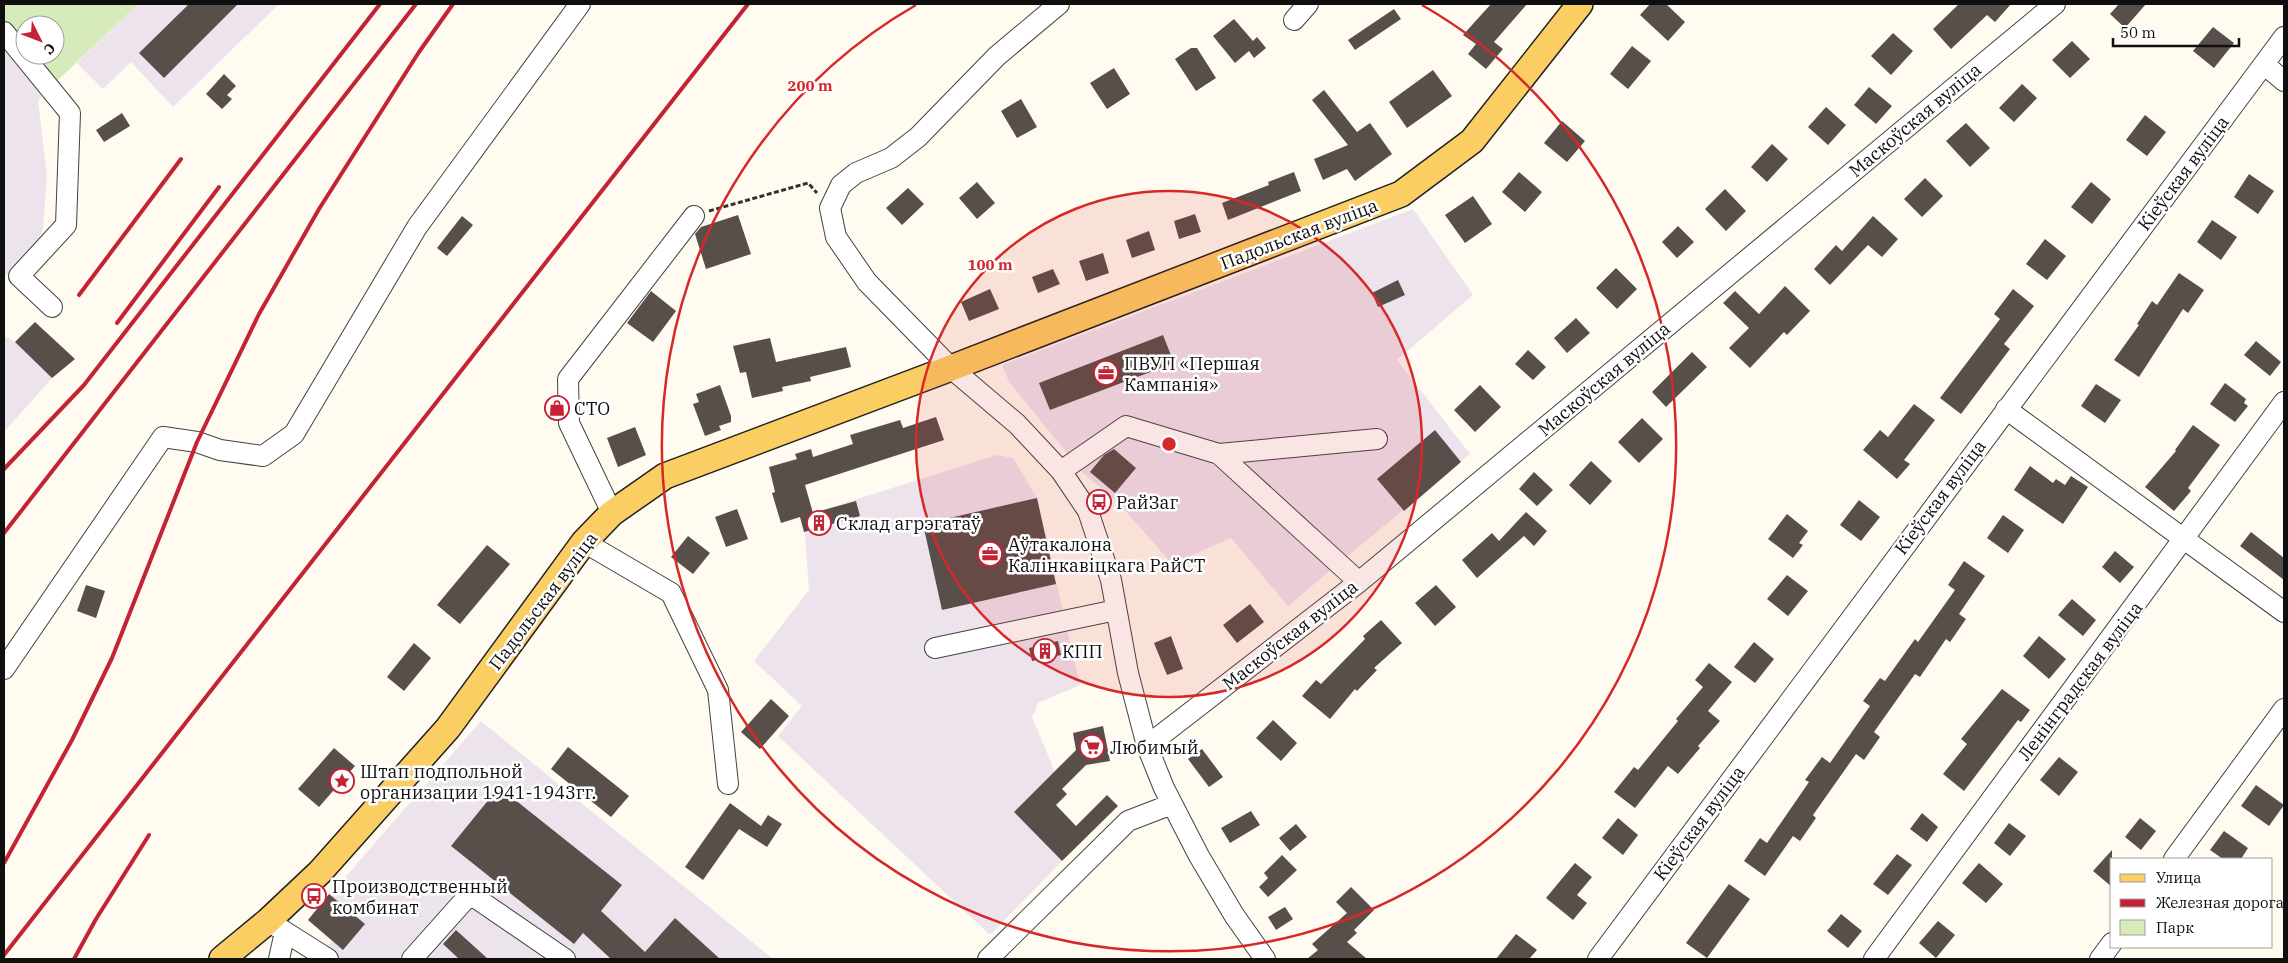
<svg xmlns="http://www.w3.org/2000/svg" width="2288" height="963" viewBox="0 0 2288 963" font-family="'IBM Plex Serif',serif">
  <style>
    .industrial { fill: #ece3ed }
    .green { fill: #d6ebb9 }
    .building { fill: #584f4b }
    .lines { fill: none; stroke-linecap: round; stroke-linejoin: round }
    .minor-casing { stroke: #424242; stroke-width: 22 }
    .major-casing { stroke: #202020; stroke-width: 28 }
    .path { stroke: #313131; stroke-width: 3; stroke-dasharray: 5 2.5; stroke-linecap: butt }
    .minor { stroke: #fff; stroke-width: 20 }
    .major { stroke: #fbce64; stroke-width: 25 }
    .rail { stroke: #c32334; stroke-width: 4 }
    .ring { fill: none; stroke: #d62828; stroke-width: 2.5 }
    .labels { text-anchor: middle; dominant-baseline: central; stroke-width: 5; stroke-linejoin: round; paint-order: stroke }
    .street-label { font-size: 18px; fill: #0f0f0f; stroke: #fff }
    .poi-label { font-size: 18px; fill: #0f0f0f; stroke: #fff; text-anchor: start }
    .centre { fill: #d62828; stroke: #fff; stroke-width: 2.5 }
    .ring-label { font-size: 15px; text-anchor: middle; font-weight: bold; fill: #d62828; stroke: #fff; stroke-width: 5; stroke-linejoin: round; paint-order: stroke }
  </style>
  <rect width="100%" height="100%" fill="#fffbf1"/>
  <path class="industrial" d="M 138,4 L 279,4 L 173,107 L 131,62 L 103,89 L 77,63 Z
    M 4,46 L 44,94 L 38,101 L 47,175 L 43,229 L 38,241 L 4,278 Z
    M 1413,209 L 1473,295 L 1397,360 L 1470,454 L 1288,606 L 1231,538 L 1172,564 L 1117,501 L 1084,474 L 1009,382 L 1002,365 Z
    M 35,322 L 75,359 L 52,378 L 4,432 L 4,336 L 15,342 Z
    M 997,455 L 1013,458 L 1037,498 L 1080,685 L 1038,703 L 1032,717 L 1055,772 L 1014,812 L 1062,861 L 990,935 L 778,736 L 802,706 L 754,661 L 809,590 L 805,535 L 800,517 Z
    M 481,721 L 773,959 L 317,959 L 332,940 L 308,920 Z"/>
  <path class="green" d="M 4,4 L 138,4 L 55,83 L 33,55 L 55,55 L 55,25 L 25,25 L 25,45 L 4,18 Z"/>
  <path class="building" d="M 189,4 L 238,4 L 164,78 L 139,53 Z
    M 1491,4 L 1527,4 L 1494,42 L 1503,49 L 1486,69 L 1468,54 L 1476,44 L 1463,35 Z
    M 1650,4 L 1666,4 L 1685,22 L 1668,41 L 1640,15 Z
    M 1959,4 L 2011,4 L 1995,22 L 1987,15 L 1951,49 L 1933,29 Z
    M 2119,4 L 2146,4 L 2125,28 L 2110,14 Z
    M 1394,9 L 1401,19 L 1355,50 L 1348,40 Z
    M 1234,19 L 1253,41 L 1257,37 L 1266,48 L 1254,58 L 1249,51 L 1235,63 L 1213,36 Z
    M 2213,27 L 2234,43 L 2214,68 L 2193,51 Z
    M 1893,33 L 1913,51 L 1891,75 L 1871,56 Z
    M 2072,41 L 2090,59 L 2070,78 L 2052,60 Z
    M 1632,46 L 1651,61 L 1628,89 L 1610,74 Z
    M 1191,48 L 1197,48 L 1216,78 L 1196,91 L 1175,59 Z
    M 1114,68 L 1130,94 L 1107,109 L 1090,83 Z
    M 1433,70 L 1452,96 L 1407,128 L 1389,102 Z
    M 224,74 L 236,86 L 227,95 L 232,99 L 222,109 L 206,94 Z
    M 2022,84 L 2037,98 L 2014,122 L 1999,108 Z
    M 1869,87 L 1892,106 L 1876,124 L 1854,105 Z
    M 1324,90 L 1357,132 L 1370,123 L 1392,154 L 1355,181 L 1347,169 L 1323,180 L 1314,159 L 1348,145 L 1312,100 Z
    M 1021,99 L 1037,127 L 1017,138 L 1001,111 Z
    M 1826,107 L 1846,125 L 1828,145 L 1808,127 Z
    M 122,113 L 130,126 L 104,142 L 96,130 Z
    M 2145,115 L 2166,132 L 2147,156 L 2126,140 Z
    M 1562,121 L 1585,141 L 1567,162 L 1544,143 Z
    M 1966,123 L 1990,148 L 1970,167 L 1946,141 Z
    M 1772,144 L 1788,159 L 1767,182 L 1751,167 Z
    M 1294,172 L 1301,191 L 1228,220 L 1222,203 L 1269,185 L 1268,182 Z
    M 1519,172 L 1542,192 L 1525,212 L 1502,192 Z
    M 2249,174 L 2274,191 L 2258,214 L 2234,197 Z
    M 1925,178 L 1943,196 L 1922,217 L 1904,199 Z
    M 977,182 L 995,203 L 977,219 L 959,198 Z
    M 2091,182 L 2111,199 L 2092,224 L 2071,207 Z
    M 908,188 L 924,204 L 902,225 L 886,208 Z
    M 1725,189 L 1746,211 L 1726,231 L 1705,209 Z
    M 1473,196 L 1492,224 L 1465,243 L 1445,215 Z
    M 1195,214 L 1201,232 L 1179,239 L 1174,221 Z
    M 738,215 L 751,254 L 706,269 L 695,234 L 701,227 Z
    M 462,216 L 473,225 L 447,256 L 437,248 Z
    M 1873,216 L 1898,239 L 1882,257 L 1868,245 L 1830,285 L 1814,269 L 1836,245 L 1842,251 Z
    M 2212,220 L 2237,237 L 2221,260 L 2197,242 Z
    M 1678,226 L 1694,242 L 1677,258 L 1662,242 Z
    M 1149,231 L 1155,250 L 1132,258 L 1126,240 Z
    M 2045,239 L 2066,256 L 2047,280 L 2026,264 Z
    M 1103,253 L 1109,273 L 1086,281 L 1079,261 Z
    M 1616,268 L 1637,289 L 1617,309 L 1596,288 Z
    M 1053,269 L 1060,284 L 1038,293 L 1032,277 Z
    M 2179,273 L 2204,290 L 2188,313 L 2183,309 L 2139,377 L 2114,360 L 2139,325 L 2137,324 L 2152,301 L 2157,305 Z
    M 1398,280 L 1405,295 L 1378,307 L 1372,293 Z
    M 1785,286 L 1810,311 L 1787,335 L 1784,332 L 1750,368 L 1729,348 L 1749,328 L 1723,303 L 1735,291 L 1759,314 Z
    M 990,289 L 999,309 L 969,321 L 961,302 Z
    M 2013,289 L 2034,306 L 2004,344 L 2010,349 L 1961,414 L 1940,398 L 2000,319 L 1994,314 Z
    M 651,291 L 676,311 L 653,342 L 627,323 Z
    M 1576,318 L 1590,333 L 1567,353 L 1554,338 Z
    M 35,322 L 75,359 L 52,378 L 15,342 Z
    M 1163,335 L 1174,363 L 1050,410 L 1039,383 Z
    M 770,338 L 776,362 L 846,347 L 851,367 L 810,377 L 811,381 L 782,387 L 783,391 L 752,398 L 746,372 L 740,373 L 733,346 Z
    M 2256,341 L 2281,362 L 2270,376 L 2244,355 Z
    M 1528,350 L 1546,367 L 1533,380 L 1515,364 Z
    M 1692,352 L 1707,367 L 1666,407 L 1652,392 Z
    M 2225,383 L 2246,399 L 2244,403 L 2248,406 L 2235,422 L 2210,404 Z
    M 2096,384 L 2121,400 L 2105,423 L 2081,406 Z
    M 720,385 L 731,416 L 731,422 L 719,426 L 721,430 L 705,436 L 693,404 L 699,402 L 696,394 Z
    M 1480,385 L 1501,407 L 1475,432 L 1454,410 Z
    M 1914,404 L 1935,420 L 1904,460 L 1910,464 L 1897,479 L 1863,450 L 1880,430 L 1888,437 Z
    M 936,417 L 944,440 L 805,485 L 813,513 L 856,501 L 860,516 L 804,532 L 800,517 L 781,523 L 772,493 L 775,492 L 769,467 L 797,459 L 795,454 L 811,449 L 813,457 L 853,444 L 850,435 L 900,420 L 903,428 Z
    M 1642,418 L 1663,439 L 1639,463 L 1618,442 Z
    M 2193,425 L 2220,445 L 2188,488 L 2191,491 L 2174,511 L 2145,487 L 2176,451 L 2175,450 Z
    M 635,427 L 646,455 L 618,467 L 607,438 Z
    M 1435,430 L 1461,462 L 1404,511 L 1377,479 Z
    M 1114,449 L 1136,468 L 1115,493 L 1090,472 L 1104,455 Z
    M 1591,461 L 1612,481 L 1590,505 L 1569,485 Z
    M 2030,466 L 2053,483 L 2056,479 L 2065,485 L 2071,476 L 2088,487 L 2063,524 L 2014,490 Z
    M 1534,472 L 1553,490 L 1537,506 L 1519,489 Z
    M 1037,498 L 1056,584 L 942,610 L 923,524 Z
    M 1859,500 L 1880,517 L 1861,541 L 1840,525 Z
    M 737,509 L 748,539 L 726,547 L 715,517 Z
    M 1526,512 L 1547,531 L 1534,546 L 1524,536 L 1477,578 L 1462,560 L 1492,533 L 1499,541 Z
    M 1787,514 L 1808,531 L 1799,543 L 1803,545 L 1793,558 L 1768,539 Z
    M 2003,515 L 2024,530 L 2008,553 L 1987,538 Z
    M 2251,532 L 2284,558 L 2284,580 L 2240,546 Z
    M 688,536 L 710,553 L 693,574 L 671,557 Z
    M 487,545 L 510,564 L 460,624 L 437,605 Z
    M 2115,551 L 2134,567 L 2120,583 L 2102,567 Z
    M 1964,561 L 1985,576 L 1959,614 L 1966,619 L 1950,642 L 1946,639 L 1920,677 L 1915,674 L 1874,732 L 1880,737 L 1864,760 L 1856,754 L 1813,815 L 1816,818 L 1800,841 L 1793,836 L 1765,876 L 1744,861 L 1760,838 L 1767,843 L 1809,782 L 1805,780 L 1822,757 L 1830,763 L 1870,706 L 1863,701 L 1880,678 L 1885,681 L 1915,639 L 1918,642 L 1955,590 L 1948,585 Z
    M 1787,575 L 1808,591 L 1788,616 L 1767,599 Z
    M 86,585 L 105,591 L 96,618 L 77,611 Z
    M 1436,585 L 1456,607 L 1435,626 L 1415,603 Z
    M 2072,599 L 2096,620 L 2083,636 L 2058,615 Z
    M 1250,604 L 1264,622 L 1237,643 L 1223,625 Z
    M 1381,620 L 1402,643 L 1374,668 L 1377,670 L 1357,691 L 1355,689 L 1330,719 L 1302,696 L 1316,680 L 1321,684 L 1365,639 L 1363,636 Z
    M 1171,636 L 1183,669 L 1167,675 L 1154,643 Z
    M 2039,636 L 2066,659 L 2049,679 L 2023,656 Z
    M 1058,641 L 1061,655 L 1032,661 L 1029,648 Z
    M 1754,642 L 1774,659 L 1755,683 L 1734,667 Z
    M 414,643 L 431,658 L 404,691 L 387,677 Z
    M 1709,663 L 1732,682 L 1708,711 L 1720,721 L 1698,746 L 1700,748 L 1678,774 L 1668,766 L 1635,808 L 1614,792 L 1634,767 L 1638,770 L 1678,721 L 1676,719 L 1703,687 L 1695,680 Z
    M 2002,689 L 2030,710 L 2021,722 L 2018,720 L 1964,791 L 1943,774 L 1967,744 L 1961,739 Z
    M 771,699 L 789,716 L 760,749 L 741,732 Z
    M 1273,720 L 1297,743 L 1281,761 L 1256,738 Z
    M 1103,726 L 1110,761 L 1086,765 L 1062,789 L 1067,794 L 1056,805 L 1076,826 L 1107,795 L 1118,806 L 1062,861 L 1014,812 L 1076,750 L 1073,733 Z
    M 568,747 L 629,796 L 611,817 L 551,769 Z
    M 334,748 L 355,766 L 319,807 L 298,789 Z
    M 1202,749 L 1223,777 L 1209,787 L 1188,759 Z
    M 2059,757 L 2078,772 L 2059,796 L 2040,780 Z
    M 2256,785 L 2284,805 L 2269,826 L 2241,806 Z
    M 499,787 L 622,885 L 601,911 L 645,952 L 675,918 L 720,959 L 611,959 L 583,933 L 574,944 L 451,846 Z
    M 730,803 L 761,826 L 768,815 L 782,824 L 767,847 L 739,829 L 703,880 L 685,867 Z
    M 1251,811 L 1260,825 L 1230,843 L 1221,828 Z
    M 1922,813 L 1938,827 L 1927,842 L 1910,829 Z
    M 1618,818 L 1638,835 L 1623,855 L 1602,838 Z
    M 2140,818 L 2156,831 L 2141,850 L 2125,837 Z
    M 2009,823 L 2026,836 L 2010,856 L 1994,843 Z
    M 1296,824 L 1307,837 L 1290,851 L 1279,838 Z
    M 2224,831 L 2248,848 L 2241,859 L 2223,859 L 2210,850 Z
    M 2112,850 L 2112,887 L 2093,871 Z
    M 1897,854 L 1912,865 L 1888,895 L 1873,884 Z
    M 1282,855 L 1297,870 L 1268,897 L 1259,887 L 1268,878 L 1264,873 Z
    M 1575,863 L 1592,877 L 1577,895 L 1587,903 L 1573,920 L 1546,898 Z
    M 1979,863 L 2003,884 L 1986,903 L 1962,883 Z
    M 1729,884 L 1750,899 L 1707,958 L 1686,943 Z
    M 1351,887 L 1374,910 L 1354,930 L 1357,933 L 1347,942 L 1367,959 L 1307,959 L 1318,950 L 1312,944 L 1347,913 L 1336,902 Z
    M 329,894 L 365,924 L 343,950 L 308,920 Z
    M 1285,907 L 1293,919 L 1276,930 L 1268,917 Z
    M 1841,914 L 1862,931 L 1848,948 L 1827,931 Z
    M 1938,921 L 1955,935 L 1936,958 L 1919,943 Z
    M 456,930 L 488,959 L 459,959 L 443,944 Z
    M 1516,934 L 1537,950 L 1529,959 L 1496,959 Z"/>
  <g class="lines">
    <defs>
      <path id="minor" d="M 1059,4 L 997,56 L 918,137 L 891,158 L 856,173 L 841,185 L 830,208 L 836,237 L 867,282 L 951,368 L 1017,424 L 1061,471 L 1088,511 L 1111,580 L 1128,673 L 1147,746 L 1164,788 L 1199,856 L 1234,915 L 1265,959
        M 1294,20 L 1308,4
        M 4,32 L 70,113 L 66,225 L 19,276 L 52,307
        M 2265,65 L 2284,81
        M 2006,409 L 2284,612
        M 1219,454 L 1359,582
        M 1061,471 L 1126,426 L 1219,454 L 1377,439
        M 612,513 L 569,423 L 568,379 L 694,216
        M 584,542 L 671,593 L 718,690 L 728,784
        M 935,648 L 1116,610
        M 4,669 L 163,437 L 197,442 L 220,450 L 263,456 L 294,434 L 417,227 L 580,4
        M 1147,746 L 1359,582 L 2055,4
        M 2174,859 L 2284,709
        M 268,921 L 328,959
        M 279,959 L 285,932
        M 412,959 L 470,894 L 565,959
        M 988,959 L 1128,821 L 1172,804
        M 1598,959 L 2284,37
        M 1874,959 L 2284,402
        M 2100,959 L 2112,943"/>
      <path id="major" d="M 222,959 L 268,921 L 320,872 L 448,728 L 584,542 L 612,513 L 665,476 L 951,368 L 1401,194 L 1472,141 L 1580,4"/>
    </defs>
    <use href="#minor" class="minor-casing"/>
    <use href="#major" class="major-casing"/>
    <path class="path" d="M 709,211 L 808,183 L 817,193"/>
    <use href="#minor" class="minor"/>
    <use href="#major" class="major"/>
    <path class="rail" d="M 79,295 L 181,159
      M 117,323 L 219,187
      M 4,469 L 84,385 L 380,4
      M 4,533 L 416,4
      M 4,863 L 72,740 L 112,658 L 197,442 L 259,314 L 319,209 L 419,52 L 453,4
      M 4,955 L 748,4
      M 74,959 L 96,919 L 149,835"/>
  </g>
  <circle cx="1169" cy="444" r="253" fill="#d62828" fill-opacity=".12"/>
  <g class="ring">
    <circle cx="1169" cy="444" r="253"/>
    <path d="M1422 5A507 507 0 1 1 916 5"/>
  </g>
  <defs>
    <symbol id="office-ring" viewBox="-11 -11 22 22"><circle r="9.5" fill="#fff" stroke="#c32334" stroke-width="1.5"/><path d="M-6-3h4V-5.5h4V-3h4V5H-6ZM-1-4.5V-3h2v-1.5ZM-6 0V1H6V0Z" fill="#c32334"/></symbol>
    <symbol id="shop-ring" viewBox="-11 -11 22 22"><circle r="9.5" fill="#fff" stroke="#c32334" stroke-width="1.5"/><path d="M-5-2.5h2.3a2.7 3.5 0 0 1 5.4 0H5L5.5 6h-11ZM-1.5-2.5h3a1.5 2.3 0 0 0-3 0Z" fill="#c32334"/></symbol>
    <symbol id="bus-ring" viewBox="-11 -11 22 22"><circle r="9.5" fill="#fff" stroke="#c32334" stroke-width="1.5"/><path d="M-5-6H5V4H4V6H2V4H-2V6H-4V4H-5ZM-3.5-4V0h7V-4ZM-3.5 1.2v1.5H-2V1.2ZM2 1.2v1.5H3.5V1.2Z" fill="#c32334"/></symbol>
    <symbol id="building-ring" viewBox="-11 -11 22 22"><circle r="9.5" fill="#fff" stroke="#c32334" stroke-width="1.5"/><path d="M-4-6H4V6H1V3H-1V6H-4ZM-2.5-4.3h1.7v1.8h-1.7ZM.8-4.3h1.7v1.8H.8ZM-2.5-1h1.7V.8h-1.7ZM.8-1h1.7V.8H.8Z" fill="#c32334"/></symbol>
    <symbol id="supermarket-ring" viewBox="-11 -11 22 22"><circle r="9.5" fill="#fff" stroke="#c32334" stroke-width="1.5"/><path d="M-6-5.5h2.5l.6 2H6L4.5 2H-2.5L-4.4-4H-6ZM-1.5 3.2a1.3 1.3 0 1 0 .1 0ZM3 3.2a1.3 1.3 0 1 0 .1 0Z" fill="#c32334"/></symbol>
    <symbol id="sight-ring" viewBox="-11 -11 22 22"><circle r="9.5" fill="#fff" stroke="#c32334" stroke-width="1.5"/><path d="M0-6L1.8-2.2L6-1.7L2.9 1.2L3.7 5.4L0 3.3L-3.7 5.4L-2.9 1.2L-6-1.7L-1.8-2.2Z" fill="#c32334"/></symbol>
  </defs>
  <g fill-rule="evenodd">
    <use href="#office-ring" x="1092" y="359" width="28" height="28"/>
    <use href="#shop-ring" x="543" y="394" width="28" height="28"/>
    <use href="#bus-ring" x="1085" y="488" width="28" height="28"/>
    <use href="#building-ring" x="805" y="509" width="28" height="28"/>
    <use href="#office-ring" x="976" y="540" width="28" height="28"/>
    <use href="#building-ring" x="1031" y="637" width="28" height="28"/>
    <use href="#supermarket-ring" x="1078" y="733" width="28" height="28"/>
    <use href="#sight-ring" x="328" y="767" width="28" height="28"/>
    <use href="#bus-ring" x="300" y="882" width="28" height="28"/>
  </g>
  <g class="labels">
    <g class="street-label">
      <text transform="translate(1915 120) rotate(-40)">Маскоўская вуліца</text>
      <text transform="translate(2183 173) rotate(-53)">Кіеўская вуліца</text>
      <text transform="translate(1299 234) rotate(-21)">Падольская вуліца</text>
      <text transform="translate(1604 379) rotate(-40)">Маскоўская вуліца</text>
      <text transform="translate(1940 497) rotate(-53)">Кіеўская вуліца</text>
      <text transform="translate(543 601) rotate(-53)">Падольская вуліца</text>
      <text transform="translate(1290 635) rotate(-38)">Маскоўская вуліца</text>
      <text transform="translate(2080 681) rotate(-53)">Ленінградская вуліца</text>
      <text transform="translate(1699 823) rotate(-53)">Кіеўская вуліца</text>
    </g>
    <g class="poi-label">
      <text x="1124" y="363">ПВУП «Першая<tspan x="1124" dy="21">Кампанія»</tspan></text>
      <text x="574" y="408">СТО</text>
      <text x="1116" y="502">РайЗаг</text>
      <text x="836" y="523">Склад агрэгатаў</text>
      <text x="1008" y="544">Аўтакалона<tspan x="1008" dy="21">Калінкавіцкага РайСТ</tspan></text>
      <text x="1062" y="651">КПП</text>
      <text x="1110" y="747">Любимый</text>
      <text x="360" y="771">Штап подпольной<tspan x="360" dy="21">организации 1941-1943гг.</tspan></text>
      <text x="332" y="886">Производственный<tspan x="332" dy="21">комбинат</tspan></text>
    </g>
  </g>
  <circle cx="1169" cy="444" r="8" class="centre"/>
  <g class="ring-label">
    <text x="810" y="91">200 m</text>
    <text x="990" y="270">100 m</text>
  </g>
  <rect width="2288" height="963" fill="none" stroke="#0f0f0f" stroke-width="10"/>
  <rect x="2110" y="858" width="162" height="90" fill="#ffffff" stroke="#9f9f9f"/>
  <rect x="2120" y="874" width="25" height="8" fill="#fbce64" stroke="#9f9f9f"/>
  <text x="2156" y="883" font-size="15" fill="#0f0f0f">Улица</text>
  <rect x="2120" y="899" width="25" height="8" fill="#c32334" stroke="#9f9f9f"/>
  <text x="2156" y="908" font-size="15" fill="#0f0f0f">Железная дорога</text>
  <rect x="2120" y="920" width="25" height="15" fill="#d6ebb9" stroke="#9f9f9f"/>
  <text x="2156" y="933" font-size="15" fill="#0f0f0f">Парк</text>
  <g transform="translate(40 40) rotate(132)"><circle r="24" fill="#ffffff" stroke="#9f9f9f"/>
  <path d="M0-4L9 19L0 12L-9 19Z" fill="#c32334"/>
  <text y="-8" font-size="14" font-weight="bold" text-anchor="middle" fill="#0f0f0f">С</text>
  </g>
  <path d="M2113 38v8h126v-8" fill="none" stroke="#0f0f0f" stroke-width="2.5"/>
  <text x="2120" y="38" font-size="15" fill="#0f0f0f" stroke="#ffffff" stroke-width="4" paint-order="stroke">50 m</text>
</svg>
